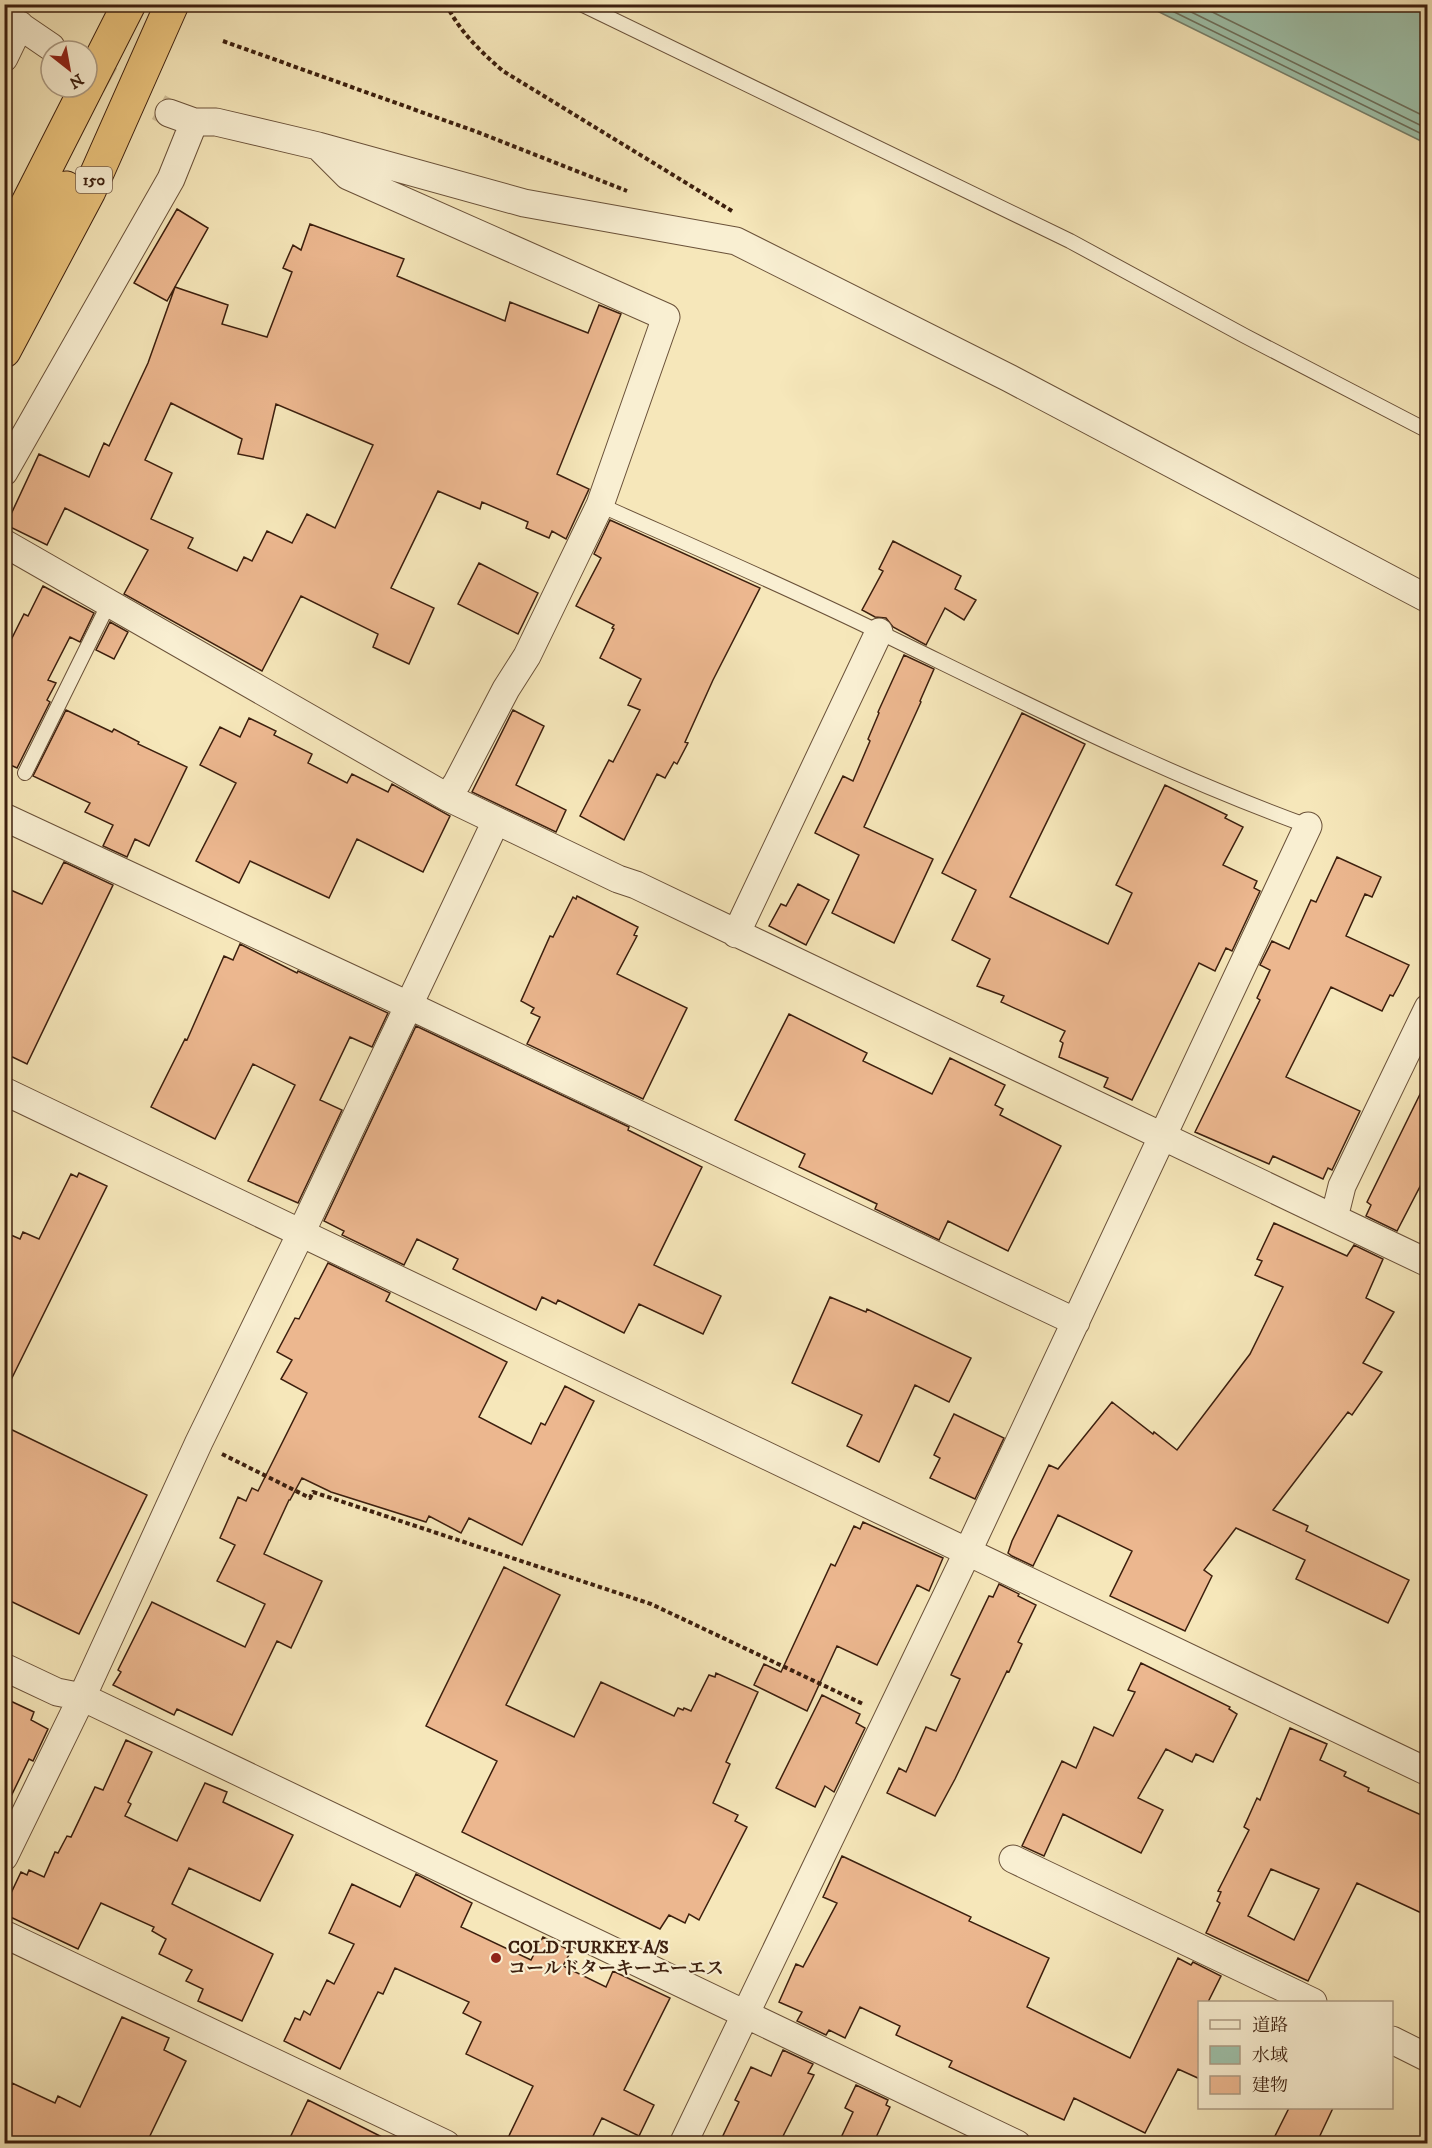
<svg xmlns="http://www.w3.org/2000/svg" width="1432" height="2148" viewBox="0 0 1432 2148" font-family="'IM FELL DW Pica','Noto Serif JP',serif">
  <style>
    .water { fill: #9ec1aa; stroke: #77806c; stroke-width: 1.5 }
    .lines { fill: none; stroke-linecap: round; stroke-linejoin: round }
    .shore { stroke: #6d705c; stroke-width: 1.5 }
    .building { fill: #ecb78f; stroke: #3c1f0e; stroke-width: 1.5; fill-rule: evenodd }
    .minor-tunnel { stroke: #d1bf98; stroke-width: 27; stroke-dasharray: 27 14; stroke-linecap: butt }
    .service-casing { stroke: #6a5139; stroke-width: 16 }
    .minor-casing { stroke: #6a5139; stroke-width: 29 }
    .trunk-casing { stroke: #3c1f0e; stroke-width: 35 }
    .path { stroke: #3c1f0e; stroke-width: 4; stroke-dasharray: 4.5 3; stroke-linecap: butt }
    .service { stroke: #f9efd2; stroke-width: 14 }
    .minor { stroke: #f9efd2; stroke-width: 27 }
    .trunk { stroke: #ebc47d; stroke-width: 33 }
    .poi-dot { fill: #8f2418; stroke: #f9efd2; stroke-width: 2 }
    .labels { text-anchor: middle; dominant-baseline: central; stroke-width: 4.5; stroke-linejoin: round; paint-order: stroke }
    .shield { fill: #f9efd2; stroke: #755d49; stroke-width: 1.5 }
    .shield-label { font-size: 16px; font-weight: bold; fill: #3c1f0e }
    .poi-label { font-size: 18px; font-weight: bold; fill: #3c1f0e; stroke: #f9efd2; text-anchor: start }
  </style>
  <rect width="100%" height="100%" fill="#f6e7ba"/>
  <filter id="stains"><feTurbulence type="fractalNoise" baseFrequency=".00333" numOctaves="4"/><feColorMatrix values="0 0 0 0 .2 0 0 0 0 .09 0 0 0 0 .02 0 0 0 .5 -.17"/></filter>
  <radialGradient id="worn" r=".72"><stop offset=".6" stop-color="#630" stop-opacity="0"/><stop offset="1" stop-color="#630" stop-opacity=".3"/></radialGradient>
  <path class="water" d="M 1145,5 L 1427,5 L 1427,144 Z"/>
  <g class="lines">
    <path class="shore" d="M 1158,4 L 1428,137
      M 1175,4 L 1428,129
      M 1196,4 L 1428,118"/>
  </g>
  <path class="building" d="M 177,209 L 208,228 L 167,301 L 134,283 Z
    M 310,224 L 404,259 L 397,276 L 505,321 L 510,302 L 588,333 L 599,305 L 621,314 L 557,474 L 589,489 L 566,539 L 552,531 L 549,538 L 526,528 L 528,522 L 482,502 L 480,509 L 438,491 L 391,588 L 434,608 L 409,664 L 373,647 L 378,634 L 301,596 L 262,671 L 124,594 L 148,550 L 65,508 L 47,545 L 6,525 L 39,454 L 89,477 L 104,443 L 109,446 L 148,363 L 175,287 L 228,305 L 222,324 L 267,337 L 292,272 L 283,268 L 293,245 L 301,250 ZM 171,403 L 242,439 L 238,454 L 263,459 L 276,404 L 373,445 L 335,528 L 307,514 L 292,543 L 267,531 L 252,561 L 244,557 L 237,571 L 188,548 L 193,538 L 151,519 L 172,473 L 145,460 Z
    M 610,520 L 760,588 L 713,680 L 685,742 L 688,743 L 677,764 L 674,762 L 665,778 L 657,774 L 624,840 L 580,816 L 609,760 L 613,762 L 640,710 L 628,705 L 641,679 L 600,658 L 614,629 L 612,628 L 614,625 L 576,606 L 601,558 L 594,554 Z
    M 893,541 L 961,576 L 955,589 L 976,600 L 964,620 L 945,608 L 926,645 L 893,627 L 886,618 L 875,617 L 862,610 L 883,571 L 879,569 Z
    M 479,563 L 538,593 L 518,634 L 458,604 Z
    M 43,586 L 94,613 L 80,642 L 70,637 L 48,680 L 56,683 L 47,700 L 50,702 L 17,768 L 4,762 L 4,654 L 24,614 L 28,616 Z
    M 110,622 L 128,632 L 114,659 L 96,650 Z
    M 904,655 L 934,669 L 920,701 L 921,702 L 864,827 L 933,859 L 894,943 L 832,913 L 859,855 L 815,833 L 843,776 L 853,781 L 870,741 L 868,739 L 879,713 L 878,712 Z
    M 66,710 L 112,732 L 114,729 L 139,742 L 138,744 L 187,767 L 149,846 L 135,839 L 127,857 L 103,846 L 113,825 L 85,812 L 90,803 L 33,776 Z
    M 513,710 L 544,726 L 516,785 L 566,810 L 556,832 L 472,792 Z
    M 1022,713 L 1085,744 L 1010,897 L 1108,944 L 1132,893 L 1116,885 L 1165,785 L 1227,815 L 1225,818 L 1243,827 L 1223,865 L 1257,881 L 1254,888 L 1260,891 L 1232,951 L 1226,948 L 1215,971 L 1199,963 L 1132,1100 L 1104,1087 L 1108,1078 L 1059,1057 L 1063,1043 L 1060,1041 L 1065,1031 L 1001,1002 L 1004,996 L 977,986 L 990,959 L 952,940 L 976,890 L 942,873 Z
    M 249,718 L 276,731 L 274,735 L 312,754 L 308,763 L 347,783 L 352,774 L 388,792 L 392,784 L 450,816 L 423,872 L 357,839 L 329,898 L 250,861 L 239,883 L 196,861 L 236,783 L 200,765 L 220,727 L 240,737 Z
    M 1337,857 L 1381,877 L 1372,897 L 1365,894 L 1346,936 L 1409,965 L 1399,985 L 1393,996 L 1390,995 L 1382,1011 L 1331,987 L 1286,1077 L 1360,1111 L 1332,1170 L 1328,1168 L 1323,1179 L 1273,1156 L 1269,1164 L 1195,1132 L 1260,1000 L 1257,998 L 1270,970 L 1260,965 L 1272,941 L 1289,949 L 1311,900 L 1316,902 Z
    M 64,862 L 113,885 L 27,1064 L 4,1053 L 4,887 L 42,904 Z
    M 798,884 L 829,900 L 806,945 L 769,926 L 781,904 L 786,906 Z
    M 577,896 L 638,927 L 634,935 L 637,936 L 617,974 L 687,1008 L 643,1099 L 527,1044 L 540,1017 L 531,1013 L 534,1008 L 521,1001 L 550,936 L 553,937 L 573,897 L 576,899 Z
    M 240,944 L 297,973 L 298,971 L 388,1013 L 372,1047 L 350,1037 L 320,1100 L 342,1110 L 298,1203 L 248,1181 L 295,1085 L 253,1064 L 215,1139 L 151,1107 L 185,1039 L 187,1040 L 224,956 L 233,960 Z
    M 789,1014 L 867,1053 L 863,1061 L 932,1094 L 950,1058 L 1005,1085 L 995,1105 L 1003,1109 L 1000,1115 L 1061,1146 L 1008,1251 L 948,1221 L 939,1240 L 875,1209 L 877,1204 L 799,1167 L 805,1154 L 735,1120 Z
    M 416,1026 L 629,1127 L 628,1130 L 702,1167 L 654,1265 L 721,1296 L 703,1334 L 639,1304 L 624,1333 L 558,1300 L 556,1304 L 542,1297 L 536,1310 L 453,1269 L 458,1259 L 417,1239 L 404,1265 L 342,1235 L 344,1231 L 324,1221 Z
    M 1428,1078 L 1428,1171 L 1397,1231 L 1366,1216 L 1371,1205 L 1367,1202 Z
    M 79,1173 L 107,1186 L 4,1394 L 4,1232 L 20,1239 L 23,1232 L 39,1239 L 71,1174 L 77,1177 Z
    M 1274,1223 L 1347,1256 L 1354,1245 L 1383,1259 L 1366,1298 L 1394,1312 L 1363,1363 L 1382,1372 L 1352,1415 L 1348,1412 L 1273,1510 L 1308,1526 L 1306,1531 L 1409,1580 L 1388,1623 L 1296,1579 L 1305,1560 L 1236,1528 L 1204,1570 L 1212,1576 L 1185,1631 L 1110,1596 L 1132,1551 L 1058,1515 L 1033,1566 L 1012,1556 L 1008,1553 L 1012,1541 L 1049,1465 L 1058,1469 L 1112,1402 L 1153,1434 L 1154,1432 L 1177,1450 L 1250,1354 L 1283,1287 L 1255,1275 L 1262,1261 L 1257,1259 Z
    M 328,1263 L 390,1293 L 386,1301 L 507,1362 L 479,1417 L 531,1444 L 541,1423 L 545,1425 L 565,1386 L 594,1401 L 522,1545 L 469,1518 L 461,1533 L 429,1516 L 426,1522 L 331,1492 L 302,1478 L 290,1500 L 289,1500 L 264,1554 L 322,1581 L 291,1648 L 277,1641 L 232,1735 L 177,1709 L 174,1715 L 113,1685 L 121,1672 L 118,1670 L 152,1602 L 245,1647 L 265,1604 L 217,1581 L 235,1545 L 220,1538 L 238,1497 L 246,1501 L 252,1488 L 258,1491 L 307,1393 L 281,1379 L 292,1360 L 277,1352 L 295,1318 L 299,1319 Z
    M 830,1297 L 866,1312 L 867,1309 L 971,1358 L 949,1402 L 915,1385 L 879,1462 L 847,1446 L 862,1415 L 792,1383 Z
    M 954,1414 L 1004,1438 L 975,1499 L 930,1478 L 940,1458 L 934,1455 Z
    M 4,1426 L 147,1495 L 79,1634 L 4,1598 Z
    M 863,1522 L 943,1558 L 929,1591 L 917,1585 L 877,1665 L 837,1646 L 807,1711 L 754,1685 L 764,1664 L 781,1672 L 831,1564 L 835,1566 L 854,1526 L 860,1529 Z
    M 504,1567 L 560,1595 L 506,1705 L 574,1737 L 601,1682 L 674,1716 L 678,1708 L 683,1710 L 684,1708 L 691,1711 L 709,1675 L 715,1677 L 716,1673 L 758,1692 L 726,1762 L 730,1764 L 713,1803 L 738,1815 L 735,1821 L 747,1827 L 699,1920 L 689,1914 L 685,1923 L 669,1915 L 660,1929 L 462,1832 L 497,1761 L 426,1726 Z
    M 999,1584 L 1019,1594 L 1018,1596 L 1036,1605 L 1018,1642 L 1022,1644 L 1009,1672 L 1007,1671 L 955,1779 L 935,1816 L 887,1793 L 899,1768 L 906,1772 L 926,1727 L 936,1731 L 960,1679 L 951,1675 L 989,1596 L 993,1597 Z
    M 1141,1663 L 1230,1707 L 1229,1709 L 1237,1714 L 1213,1762 L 1196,1754 L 1192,1762 L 1166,1749 L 1138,1798 L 1163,1810 L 1141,1853 L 1063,1814 L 1044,1856 L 1022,1846 L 1062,1761 L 1076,1768 L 1094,1727 L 1113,1736 L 1135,1692 L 1128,1690 Z
    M 822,1695 L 860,1714 L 856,1723 L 865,1728 L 834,1792 L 825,1786 L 815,1807 L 776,1788 Z
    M 4,1698 L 34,1712 L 31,1720 L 48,1729 L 33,1761 L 29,1759 L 4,1811 Z
    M 1290,1728 L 1327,1744 L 1320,1760 L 1346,1772 L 1344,1776 L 1369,1788 L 1368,1791 L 1428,1818 L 1428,1916 L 1357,1883 L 1308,1981 L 1206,1933 L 1220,1903 L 1217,1901 L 1221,1892 L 1218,1891 L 1249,1830 L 1244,1827 L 1257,1798 L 1260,1800 ZM 1271,1869 L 1319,1889 L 1294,1940 L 1248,1916 Z
    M 126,1740 L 152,1752 L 128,1802 L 131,1804 L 125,1816 L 177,1841 L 205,1783 L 227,1792 L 223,1802 L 293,1835 L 260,1901 L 189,1868 L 172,1904 L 273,1954 L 242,2021 L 198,2001 L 203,1989 L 186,1981 L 192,1970 L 159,1954 L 166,1939 L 152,1931 L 154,1927 L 101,1903 L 78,1949 L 4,1914 L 4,1908 L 21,1872 L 27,1875 L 29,1870 L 44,1877 L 55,1852 L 58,1853 L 67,1836 L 71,1837 L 95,1787 L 103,1790 Z
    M 842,1856 L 971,1917 L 969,1921 L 1049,1958 L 1027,2007 L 1130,2058 L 1178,1958 L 1191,1965 L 1193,1962 L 1221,1976 L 1208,2002 L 1200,2002 L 1200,2079 L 1178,2069 L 1145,2133 L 1074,2098 L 1064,2120 L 949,2067 L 952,2061 L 896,2035 L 900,2026 L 860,2007 L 845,2038 L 829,2030 L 826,2035 L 797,2021 L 802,2012 L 779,2002 L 796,1964 L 803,1967 L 837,1903 L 823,1897 Z
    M 416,1874 L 472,1903 L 461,1927 L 531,1960 L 543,1937 L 571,1951 L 563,1966 L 606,1987 L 613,1971 L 670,1998 L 624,2090 L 654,2105 L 639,2136 L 602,2118 L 589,2144 L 505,2144 L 533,2086 L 466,2054 L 481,2022 L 463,2013 L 469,2002 L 395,1968 L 383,1994 L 378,1992 L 340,2069 L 284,2041 L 295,2018 L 300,2020 L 304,2011 L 310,2015 L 327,1980 L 334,1984 L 354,1944 L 329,1933 L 352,1884 L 400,1907 Z
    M 122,2017 L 169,2038 L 164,2050 L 186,2061 L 146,2144 L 4,2144 L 4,2099 L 12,2083 L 55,2103 L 58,2096 L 80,2107 Z
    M 783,2050 L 813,2064 L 808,2073 L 814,2075 L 779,2144 L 719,2144 L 739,2102 L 735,2100 L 751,2067 L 771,2076 Z
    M 856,2085 L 888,2100 L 886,2105 L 890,2107 L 873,2144 L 838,2144 L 853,2112 L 845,2108 Z
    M 308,2100 L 396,2144 L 287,2144 Z
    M 1289,2108 L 1333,2108 L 1316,2144 L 1271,2144 Z"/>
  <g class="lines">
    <path class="minor-tunnel" d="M 87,67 L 169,113"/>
    <defs>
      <path id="service" d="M 581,4 L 1070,241 L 1245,336 L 1428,431
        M 600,505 C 694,547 789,588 881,633 C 1021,701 1162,773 1308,826
        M 25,773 L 109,603"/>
      <path id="minor" d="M 4,15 L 51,47
        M 4,58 L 20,25
        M 169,113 L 194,122
        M 319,147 L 348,176 L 666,317 L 600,505 L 527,656 L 506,689 L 457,783 L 447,797
        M 4,472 L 171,179 L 194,122 L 216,122 L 318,146 L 524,203 L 736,241 L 1009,378 L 1428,599
        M 4,543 L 447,797 L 618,879 L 636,885 L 1428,1263
        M 4,817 L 408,1005 L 1076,1322
        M 736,934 L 879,632
        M 4,1091 L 1428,1772
        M 1334,1218 L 1342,1186 L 1428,1008
        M 4,1667 L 57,1692 L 82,1697 L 1017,2144
        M 4,1857 L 82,1697 L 199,1442 L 301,1233 L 496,821
        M 1013,1859 L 1313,2002
        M 4,1934 L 446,2144
        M 1392,2040 L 1428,2058
        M 683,2144 L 967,1553 L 1308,826"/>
      <path id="trunk" d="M 4,250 L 129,4
        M 4,299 L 66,188
        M 4,351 L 89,191 L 172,4"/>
    </defs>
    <use href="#service" class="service-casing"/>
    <use href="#minor" class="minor-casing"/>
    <use href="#trunk" class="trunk-casing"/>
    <path class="path" d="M 446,4 C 460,32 480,51 503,71 L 732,211
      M 223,41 L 480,133 L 627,191
      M 222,1454 L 310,1498 L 313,1492 L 651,1604 L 863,1704"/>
    <use href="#service" class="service"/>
    <use href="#minor" class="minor"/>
    <use href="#trunk" class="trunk"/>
  </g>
  <circle class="poi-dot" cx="496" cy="1958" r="6"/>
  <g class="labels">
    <rect class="shield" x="76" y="167" width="36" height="26" rx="4.5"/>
    <g class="shield-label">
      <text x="94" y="180">150</text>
    </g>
    <g class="poi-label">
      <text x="508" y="1948">COLD TURKEY A/S<tspan x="508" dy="21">コールドターキーエーエス</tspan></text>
    </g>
  </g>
  <rect width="1432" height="2148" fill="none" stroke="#f6e7ba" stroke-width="24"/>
  <rect x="6" y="6" width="1420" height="2136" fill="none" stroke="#3c1f0e" stroke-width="3"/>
  <rect x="12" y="12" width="1408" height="2124" fill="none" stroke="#3c1f0e" stroke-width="1.5"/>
  <rect x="1198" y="2001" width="195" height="108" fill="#f9efd2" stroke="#ad9c84" stroke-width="1.5"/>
  <rect x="1210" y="2020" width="30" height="9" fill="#f9efd2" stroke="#ad9c84" stroke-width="1.5"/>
  <text x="1252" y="2031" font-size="18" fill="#3c1f0e">道路</text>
  <rect x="1210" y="2046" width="30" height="18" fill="#9ec1aa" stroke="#ad9c84" stroke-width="1.5"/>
  <text x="1252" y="2061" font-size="18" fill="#3c1f0e">水域</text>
  <rect x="1210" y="2076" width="30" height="18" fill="#ecb78f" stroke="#ad9c84" stroke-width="1.5"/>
  <text x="1252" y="2091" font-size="18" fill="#3c1f0e">建物</text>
  <g transform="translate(69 69) rotate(149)"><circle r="28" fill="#f9efd2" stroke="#ad9c84" stroke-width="1.5"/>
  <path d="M0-4.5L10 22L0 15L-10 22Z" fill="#8f2418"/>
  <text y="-9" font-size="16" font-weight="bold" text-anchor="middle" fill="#3c1f0e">N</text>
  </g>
  <rect width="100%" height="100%" filter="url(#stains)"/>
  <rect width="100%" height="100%" fill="url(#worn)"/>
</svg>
